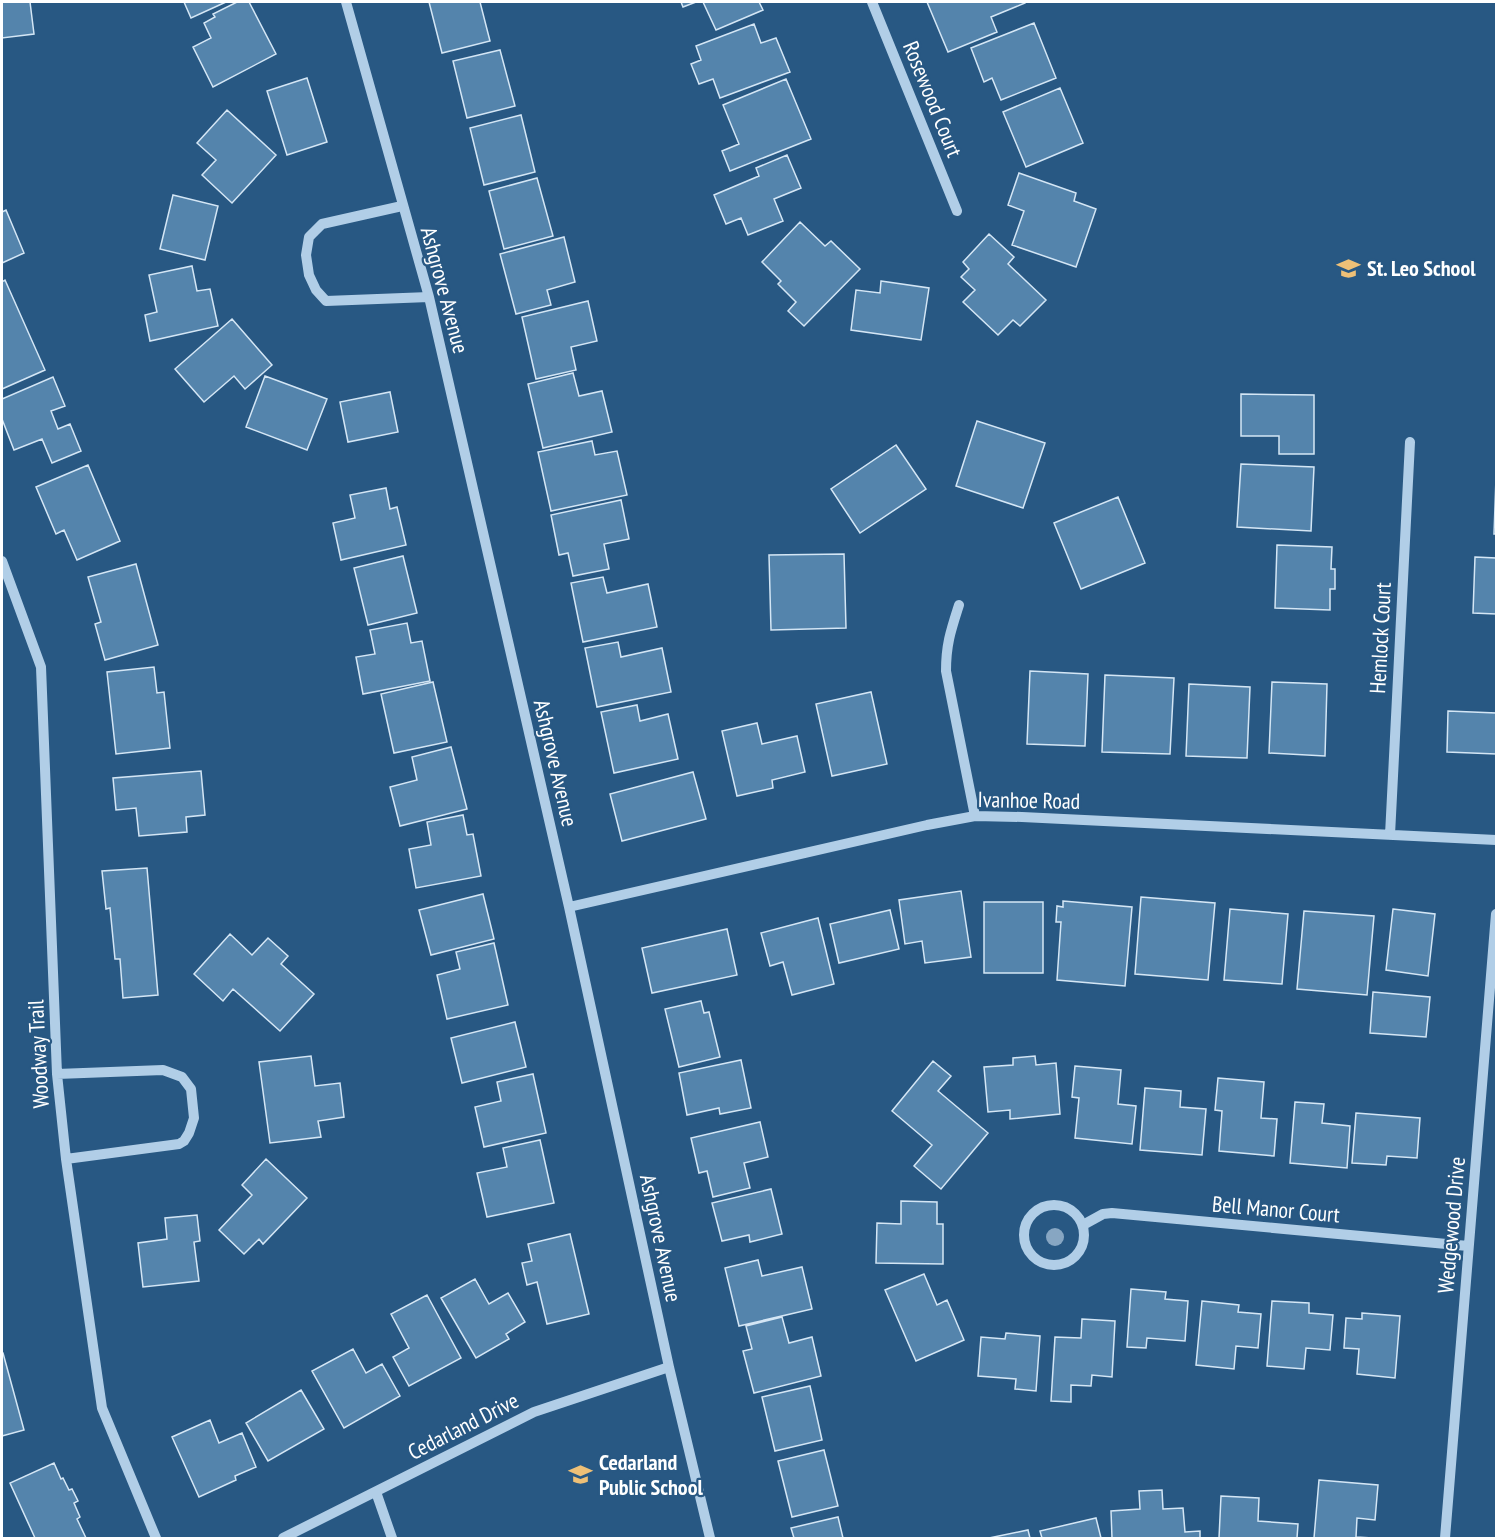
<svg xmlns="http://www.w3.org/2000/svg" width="1498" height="1540" viewBox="0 0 1498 1540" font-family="'PT Sans Narrow',sans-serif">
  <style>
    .building { fill: #5484ac; stroke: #d4e6f5; stroke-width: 1.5 }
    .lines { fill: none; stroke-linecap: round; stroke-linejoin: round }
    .minor { stroke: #b1cee7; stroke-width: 10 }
    .tree { fill: #87a6c2 }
    .labels { text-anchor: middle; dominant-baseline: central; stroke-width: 4.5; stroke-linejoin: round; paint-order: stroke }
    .street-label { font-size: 22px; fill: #fff; stroke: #285883 }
    .poi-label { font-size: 22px; font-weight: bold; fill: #fff; stroke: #285883; text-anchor: start }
  </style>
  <rect width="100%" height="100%" fill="#285883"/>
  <path class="building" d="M 2,2 L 30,2 L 34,34 L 2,38 Z
    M 184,2 L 226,2 L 191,18 Z
    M 237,2 L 249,2 L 276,54 L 213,87 L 193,47 L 211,38 L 204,23 L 215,17 L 213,14 Z
    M 429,2 L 480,2 L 490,41 L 442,53 Z
    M 681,2 L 696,2 L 683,7 Z
    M 703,2 L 759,2 L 763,10 L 716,30 Z
    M 927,2 L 1025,2 L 1025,3 L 991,17 L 997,32 L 948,52 Z
    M 1034,23 L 1056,78 L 1001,100 L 992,78 L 984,82 L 971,48 Z
    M 754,24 L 761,43 L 776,38 L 790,72 L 720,98 L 713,79 L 699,84 L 691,64 L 701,60 L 696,46 Z
    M 500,50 L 515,106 L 467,118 L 453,61 Z
    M 307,78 L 327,142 L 287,155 L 267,91 Z
    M 786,79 L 811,139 L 730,171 L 722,151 L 739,144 L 723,105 Z
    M 1060,88 L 1083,143 L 1026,167 L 1003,112 Z
    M 227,110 L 276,155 L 232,203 L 202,175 L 216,160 L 197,143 Z
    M 521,115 L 535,172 L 484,185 L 470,128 Z
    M 787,155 L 801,188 L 774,199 L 783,221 L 748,235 L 741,218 L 726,224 L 714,195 L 759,176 L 756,168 Z
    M 1019,173 L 1076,193 L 1074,201 L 1096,209 L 1076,267 L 1012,245 L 1024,211 L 1008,205 Z
    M 537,178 L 553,236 L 504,249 L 489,191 Z
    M 173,195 L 218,206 L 205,260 L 160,249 Z
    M 6,210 L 24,253 L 2,263 L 2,212 Z
    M 800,222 L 825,246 L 831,241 L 860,269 L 804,326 L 788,311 L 796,302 L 778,284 L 781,281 L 762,262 Z
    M 989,234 L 1014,257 L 1008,264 L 1046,300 L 1020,326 L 1013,320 L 998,335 L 963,302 L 975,290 L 961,277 L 969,269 L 963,262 Z
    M 564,237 L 575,282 L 547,290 L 551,305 L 516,314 L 500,254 Z
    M 192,266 L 197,291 L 210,289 L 218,326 L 150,341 L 145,315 L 157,312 L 149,275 Z
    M 5,280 L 45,370 L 2,389 L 2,282 Z
    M 881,281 L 929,288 L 921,340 L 851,330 L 856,290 L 880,293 Z
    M 588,301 L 597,341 L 571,347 L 576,370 L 536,379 L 522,317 Z
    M 232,319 L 272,365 L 245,389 L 234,376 L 204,402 L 175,369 Z
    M 573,373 L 579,396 L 602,391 L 612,432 L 543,448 L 528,384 Z
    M 265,376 L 327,399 L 307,450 L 246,427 Z
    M 53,377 L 65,406 L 51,411 L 58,429 L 70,424 L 81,451 L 52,463 L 42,439 L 14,450 L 2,419 L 2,399 Z
    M 390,392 L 398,432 L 348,442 L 340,402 Z
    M 1241,394 L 1314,395 L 1314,454 L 1279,454 L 1279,436 L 1241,436 Z
    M 977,421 L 1045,443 L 1023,508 L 956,486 Z
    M 592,441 L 595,455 L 617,451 L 627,495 L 551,511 L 538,452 Z
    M 896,445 L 926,489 L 860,533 L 831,489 Z
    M 1241,464 L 1314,467 L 1311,531 L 1237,527 Z
    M 88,465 L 120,541 L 77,560 L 64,530 L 56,534 L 36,487 Z
    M 1496,478 L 1496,534 L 1494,534 Z
    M 386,488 L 390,509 L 397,507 L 406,545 L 341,560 L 333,523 L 355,518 L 350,495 Z
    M 1118,497 L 1145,563 L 1081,589 L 1054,523 Z
    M 621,500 L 629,539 L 604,544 L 609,569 L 573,576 L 568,553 L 559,555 L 551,515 Z
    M 1277,545 L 1332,547 L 1331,569 L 1335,569 L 1335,589 L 1330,589 L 1330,610 L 1275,608 Z
    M 844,554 L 846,628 L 771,630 L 769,555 Z
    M 403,556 L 417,613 L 368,625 L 354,568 Z
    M 1475,557 L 1496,558 L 1496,614 L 1473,613 Z
    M 136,564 L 158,645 L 105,660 L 95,624 L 101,622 L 88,577 Z
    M 603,577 L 607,593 L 648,584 L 657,627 L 583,642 L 571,583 Z
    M 407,623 L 411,643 L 422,641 L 430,681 L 363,694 L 356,657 L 375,654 L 370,630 Z
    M 618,642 L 621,657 L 662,648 L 671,692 L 597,707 L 585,648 Z
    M 154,667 L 157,693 L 164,692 L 170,748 L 116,754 L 107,672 Z
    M 1030,671 L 1088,674 L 1085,746 L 1027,744 Z
    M 1105,675 L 1174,678 L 1170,754 L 1102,752 Z
    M 433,682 L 447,742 L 394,753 L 381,694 Z
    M 1272,682 L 1327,684 L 1325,756 L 1269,753 Z
    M 1189,684 L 1250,687 L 1247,758 L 1186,756 Z
    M 871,692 L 887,764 L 832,776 L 816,704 Z
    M 637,705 L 640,721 L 668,714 L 678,759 L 614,773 L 601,712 Z
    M 1448,711 L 1496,713 L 1496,754 L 1447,752 Z
    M 757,723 L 762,744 L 797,736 L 805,772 L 772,780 L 773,788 L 737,796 L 722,731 Z
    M 451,747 L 467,809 L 400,826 L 390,787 L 417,780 L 412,757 Z
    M 201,771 L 205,815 L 186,817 L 187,832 L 139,836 L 136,808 L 116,810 L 113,778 Z
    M 693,772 L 706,819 L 622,841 L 610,794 Z
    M 463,815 L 467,835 L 473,834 L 481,876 L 416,888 L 409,849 L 431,845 L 427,822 Z
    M 147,868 L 158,995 L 123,998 L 120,959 L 115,959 L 110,908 L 106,909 L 102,871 Z
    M 961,891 L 971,957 L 925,963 L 922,941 L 905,944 L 899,900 Z
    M 483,894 L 494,939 L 431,955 L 419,910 Z
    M 1141,897 L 1215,903 L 1208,980 L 1135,974 Z
    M 1063,901 L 1132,907 L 1125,986 L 1057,980 L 1061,922 L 1056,922 L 1057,906 L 1063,907 Z
    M 984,902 L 1043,902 L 1043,973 L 984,973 Z
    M 1230,909 L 1288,914 L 1282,984 L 1224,980 Z
    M 1393,909 L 1435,914 L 1428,976 L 1386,970 Z
    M 890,910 L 899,949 L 839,963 L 830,924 Z
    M 1304,911 L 1374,916 L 1367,995 L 1297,989 Z
    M 818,918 L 834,984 L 792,995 L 783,962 L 770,966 L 761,933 Z
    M 727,929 L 737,975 L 652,993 L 642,948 Z
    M 230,934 L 252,955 L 268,938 L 288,956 L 281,964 L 314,994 L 280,1031 L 233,989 L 223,1001 L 194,974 Z
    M 494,943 L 508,1005 L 447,1019 L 437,975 L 460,969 L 456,952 Z
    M 1373,992 L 1430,997 L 1426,1037 L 1370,1033 Z
    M 701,1001 L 704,1013 L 709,1012 L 720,1057 L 679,1067 L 665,1009 Z
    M 515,1022 L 526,1067 L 462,1083 L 451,1038 Z
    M 311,1056 L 315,1086 L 340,1083 L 344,1117 L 318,1121 L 321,1137 L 270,1143 L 259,1062 Z
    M 1035,1056 L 1036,1065 L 1056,1063 L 1060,1114 L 1010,1119 L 1010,1110 L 988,1112 L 984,1067 L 1013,1065 L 1013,1058 Z
    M 741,1060 L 751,1108 L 720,1114 L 719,1108 L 687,1115 L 679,1073 Z
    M 933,1061 L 951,1076 L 938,1091 L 988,1133 L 941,1189 L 914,1166 L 932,1145 L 892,1111 Z
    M 1075,1066 L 1121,1070 L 1118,1104 L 1136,1106 L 1132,1144 L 1075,1138 L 1079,1098 L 1072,1097 Z
    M 533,1074 L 546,1133 L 484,1147 L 475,1107 L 501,1101 L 497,1082 Z
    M 1218,1078 L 1264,1082 L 1261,1118 L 1277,1119 L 1274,1156 L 1219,1151 L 1222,1111 L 1215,1110 Z
    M 1145,1088 L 1181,1091 L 1180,1107 L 1206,1109 L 1202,1155 L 1140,1150 Z
    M 1295,1102 L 1324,1104 L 1322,1123 L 1350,1126 L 1347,1168 L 1290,1163 Z
    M 1356,1113 L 1420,1118 L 1417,1158 L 1387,1156 L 1386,1165 L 1352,1163 Z
    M 760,1122 L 768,1157 L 744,1163 L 750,1188 L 713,1197 L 707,1171 L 699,1173 L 691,1138 Z
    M 540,1140 L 554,1203 L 487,1217 L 477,1173 L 507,1167 L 503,1148 Z
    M 266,1159 L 307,1198 L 263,1244 L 259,1239 L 244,1254 L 219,1230 L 252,1195 L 242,1185 Z
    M 771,1189 L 782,1234 L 750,1242 L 749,1235 L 722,1241 L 712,1203 Z
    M 901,1201 L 937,1202 L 937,1224 L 943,1224 L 943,1264 L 876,1263 L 877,1223 L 901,1224 Z
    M 197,1215 L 200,1241 L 194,1242 L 199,1281 L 143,1287 L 138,1243 L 167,1239 L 165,1218 Z
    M 570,1234 L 589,1314 L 547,1324 L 537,1282 L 527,1285 L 522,1263 L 532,1261 L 528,1244 Z
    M 758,1260 L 762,1276 L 802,1267 L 812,1309 L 739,1326 L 725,1268 Z
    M 924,1274 L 937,1305 L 947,1300 L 964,1340 L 916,1361 L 885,1290 Z
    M 475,1279 L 489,1304 L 508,1293 L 525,1322 L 506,1334 L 509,1339 L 476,1358 L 441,1298 Z
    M 1131,1289 L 1166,1292 L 1165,1299 L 1188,1301 L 1185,1341 L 1147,1338 L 1146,1348 L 1127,1347 Z
    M 427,1295 L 461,1358 L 409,1386 L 393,1357 L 409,1348 L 391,1314 Z
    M 1202,1301 L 1239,1305 L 1238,1312 L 1261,1314 L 1258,1348 L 1236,1346 L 1234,1369 L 1196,1365 Z
    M 1272,1301 L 1309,1303 L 1309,1313 L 1333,1315 L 1330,1350 L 1306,1348 L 1304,1369 L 1267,1366 Z
    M 1362,1313 L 1400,1316 L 1395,1378 L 1357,1374 L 1359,1349 L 1344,1348 L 1346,1318 L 1362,1319 Z
    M 782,1317 L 789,1343 L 812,1337 L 821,1376 L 754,1393 L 743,1351 L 752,1349 L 746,1326 Z
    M 1082,1319 L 1115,1321 L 1112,1377 L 1092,1375 L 1091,1386 L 1071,1385 L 1071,1402 L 1051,1401 L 1055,1337 L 1081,1338 Z
    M 1006,1333 L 1040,1336 L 1036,1391 L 1015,1389 L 1016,1379 L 978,1376 L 981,1337 L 1005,1339 Z
    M 353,1349 L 366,1373 L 382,1364 L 400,1396 L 344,1428 L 312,1371 Z
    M 2,1353 L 3,1353 L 24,1430 L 2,1436 Z
    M 810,1386 L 822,1440 L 775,1451 L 762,1397 Z
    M 301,1390 L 324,1429 L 268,1461 L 246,1423 Z
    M 210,1420 L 219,1443 L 242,1433 L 256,1467 L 235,1476 L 236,1480 L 199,1497 L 172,1437 Z
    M 824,1450 L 838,1506 L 792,1517 L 778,1461 Z
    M 54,1463 L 61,1479 L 63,1478 L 69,1490 L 72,1489 L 78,1501 L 74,1503 L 80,1517 L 77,1519 L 86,1538 L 35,1538 L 10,1483 Z
    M 1319,1480 L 1378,1485 L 1375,1520 L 1357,1518 L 1356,1537 L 1373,1538 L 1314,1538 Z
    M 1162,1490 L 1163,1509 L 1183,1508 L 1185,1532 L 1200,1531 L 1200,1538 L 1112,1538 L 1111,1511 L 1140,1509 L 1139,1491 Z
    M 1221,1496 L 1259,1498 L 1258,1521 L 1298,1524 L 1297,1538 L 1219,1538 Z
    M 838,1517 L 843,1538 L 794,1538 L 791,1528 Z
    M 1096,1518 L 1101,1538 L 1042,1538 L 1040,1531 Z
    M 1028,1530 L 1030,1538 L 989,1538 Z"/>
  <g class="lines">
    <path class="minor" d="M 346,2 L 429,297 L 569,907 L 669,1367 L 710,1538
      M 872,2 L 957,211
      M 402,206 L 322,224 L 309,237 L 306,255 L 309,275 L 316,290 L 326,301 L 429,297
      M 2,561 L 41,667 L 57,1074 L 66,1159 L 102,1408 L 156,1538
      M 959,605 C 951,630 946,644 946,671 L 975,816
      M 1390,835 L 1410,442
      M 569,907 L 927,825 L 975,816 L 1022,817 L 1496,840
      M 57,1074 L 163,1070 L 182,1077 L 191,1089 L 194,1118 L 189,1133 L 184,1141 L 179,1144 L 66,1159
      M1024 1235a30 30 0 1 1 60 0a30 30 0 1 1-60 0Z
      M 1083,1225 L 1103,1214 L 1112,1213 L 1468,1246
      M 376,1492 L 392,1538
      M 283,1538 L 534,1412 L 669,1367
      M 1445,1538 L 1496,914"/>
  </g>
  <circle class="tree" cx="1055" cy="1237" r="9"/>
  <defs>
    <symbol id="school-bare" viewBox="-9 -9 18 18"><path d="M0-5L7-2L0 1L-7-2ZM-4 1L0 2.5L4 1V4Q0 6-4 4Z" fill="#eec077" stroke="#285883" stroke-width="2.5" paint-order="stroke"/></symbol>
  </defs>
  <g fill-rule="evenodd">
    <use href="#school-bare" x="1332" y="252" width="33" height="33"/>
    <use href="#school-bare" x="564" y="1458" width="33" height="33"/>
  </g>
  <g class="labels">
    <g class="street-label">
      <text transform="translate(933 99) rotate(68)">Rosewood Court</text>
      <text transform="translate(445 290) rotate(75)">Ashgrove Avenue</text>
      <text transform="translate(1380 638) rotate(-87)">Hemlock Court</text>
      <text transform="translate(556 763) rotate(77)">Ashgrove Avenue</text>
      <text transform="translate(1029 800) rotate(1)">Ivanhoe Road</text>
      <text transform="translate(38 1054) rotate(-93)">Woodway Trail</text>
      <text transform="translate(1276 1209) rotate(5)">Bell Manor Court</text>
      <text transform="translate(1451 1225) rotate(-85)">Wedgewood Drive</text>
      <text transform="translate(661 1238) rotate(78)">Ashgrove Avenue</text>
      <text transform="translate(463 1426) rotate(-27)">Cedarland Drive</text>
    </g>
    <g class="poi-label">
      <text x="1367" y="268">St. Leo School</text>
      <text x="599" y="1462">Cedarland<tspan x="599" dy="25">Public School</tspan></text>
    </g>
  </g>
  <rect width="1498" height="1540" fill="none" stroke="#ffffff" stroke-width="6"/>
</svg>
